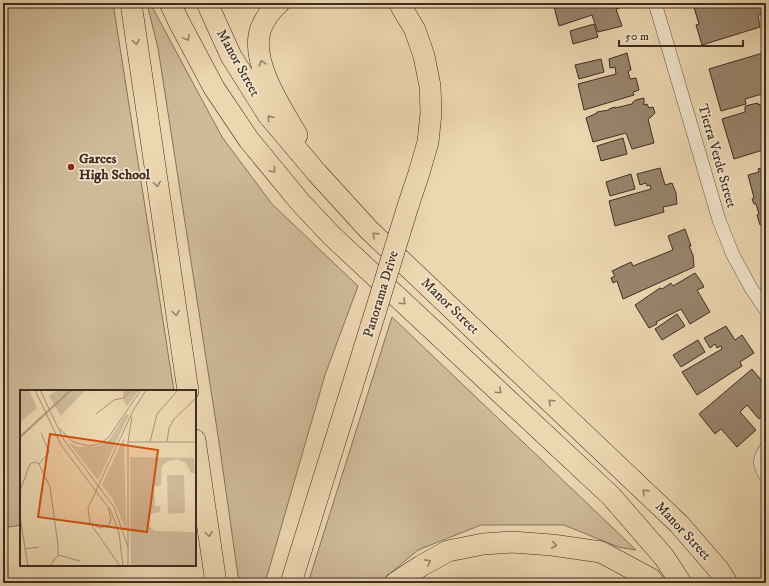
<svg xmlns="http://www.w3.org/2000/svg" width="769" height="586" viewBox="0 0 769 586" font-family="'IM FELL DW Pica',serif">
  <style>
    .green { fill: #cfba99; stroke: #87735e }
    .building { fill: #99856d; stroke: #3f2c24 }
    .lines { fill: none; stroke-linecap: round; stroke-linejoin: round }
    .service-casing { stroke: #6a5747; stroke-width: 8 }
    .minor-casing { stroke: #6a5747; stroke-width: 14 }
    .primary-casing { stroke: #3f2c24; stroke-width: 22 }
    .service { stroke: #f3e5cc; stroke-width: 7 }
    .minor { stroke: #f3e5cc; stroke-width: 13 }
    .primary { stroke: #ecd7b1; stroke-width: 21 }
    .primary-bridge-casing { stroke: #3f2c24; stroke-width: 22; stroke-linecap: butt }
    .primary-bridge { stroke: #ecd7b1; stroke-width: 21 }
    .oneway { stroke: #96826a }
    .poi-dot { fill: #8f2418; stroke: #f3e5cc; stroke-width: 1.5 }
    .labels { text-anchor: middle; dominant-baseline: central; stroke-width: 3.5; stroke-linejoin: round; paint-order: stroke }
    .street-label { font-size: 14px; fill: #3f2c24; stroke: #f3e5cc }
    .poi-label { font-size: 14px; font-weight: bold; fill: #3f2c24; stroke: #f3e5cc; text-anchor: start }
    .inset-river { fill: none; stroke: #b19d81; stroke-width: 2 }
    .inset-road { fill: none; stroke: #a79379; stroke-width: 1 }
    .view { fill: #cf5210; fill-opacity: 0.15; stroke: #cf5210; stroke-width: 2 }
    .inset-edge { fill: none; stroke: #3f2c24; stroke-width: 2 }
  </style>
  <rect width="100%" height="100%" fill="#ecd7b1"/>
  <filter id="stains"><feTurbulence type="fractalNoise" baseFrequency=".005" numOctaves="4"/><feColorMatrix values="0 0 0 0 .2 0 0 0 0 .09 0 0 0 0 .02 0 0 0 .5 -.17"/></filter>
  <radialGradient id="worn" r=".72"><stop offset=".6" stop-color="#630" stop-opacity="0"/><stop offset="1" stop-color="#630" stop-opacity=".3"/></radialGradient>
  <path class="green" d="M 3,3 L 113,3 L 174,391 L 21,391 L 21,525 L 3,528 Z
    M 150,3 L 222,137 L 272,204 L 358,286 L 325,375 L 265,583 L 239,583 L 219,442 L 158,48 L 147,4 Z
    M 392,317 L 636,550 L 618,547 L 564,525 L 481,525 L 418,550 L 379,583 L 308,583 Z"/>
  <path class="building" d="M 553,3 L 622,3 L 623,7 L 616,9 L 622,26 L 598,32 L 592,15 L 559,26 Z
    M 697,3 L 766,3 L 766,13 L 758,15 L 760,27 L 702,45 L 696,25 L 699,24 L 693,4 Z
    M 594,24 L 598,37 L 573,44 L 570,31 Z
    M 766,52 L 766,98 L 764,99 L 762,94 L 745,99 L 746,104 L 721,111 L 709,69 Z
    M 627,53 L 631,70 L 628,71 L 630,79 L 636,78 L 639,90 L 633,92 L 634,95 L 584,110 L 578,84 L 616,74 L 615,67 L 610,68 L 609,59 Z
    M 601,59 L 604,72 L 579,79 L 575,65 Z
    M 644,98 L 644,105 L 647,104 L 649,108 L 653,107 L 655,113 L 651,117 L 648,119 L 654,143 L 632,149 L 626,133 L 593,142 L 586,118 L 597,113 L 597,112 L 609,110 L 609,109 L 615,107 L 615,108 L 632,104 L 633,102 L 636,100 Z
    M 766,102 L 766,136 L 762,137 L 766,149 L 734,159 L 722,119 L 745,112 L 745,106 L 758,103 L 758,105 Z
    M 623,138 L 627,154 L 601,161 L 597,146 Z
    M 765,167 L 766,169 L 766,235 L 763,224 L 760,225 L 757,215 L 759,214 L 756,204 L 754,204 L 752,199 L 754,198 L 748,175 L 759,172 L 758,169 Z
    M 660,168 L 665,185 L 672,183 L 676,193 L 677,204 L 663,207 L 664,212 L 615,226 L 609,201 L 651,189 L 650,185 L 647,186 L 646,183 L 640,185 L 637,174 Z
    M 631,174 L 635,189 L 610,196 L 606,182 Z
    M 685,229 L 691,246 L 689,246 L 693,255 L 694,267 L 623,299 L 617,281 L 613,283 L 611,278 L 615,276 L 612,271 L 631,262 L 633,266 L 673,250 L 668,236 Z
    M 695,273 L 702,283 L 704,287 L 697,290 L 710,312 L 690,324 L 681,309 L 656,322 L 657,324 L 649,328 L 635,305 L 660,288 L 662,289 L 671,283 L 673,286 Z
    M 677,314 L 685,326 L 662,340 L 655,329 Z
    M 726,326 L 735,340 L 742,335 L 754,353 L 740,362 L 742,366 L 697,395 L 682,372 L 722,349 L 721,346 L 717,348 L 715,344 L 710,348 L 704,338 Z
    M 698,340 L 705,352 L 681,367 L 673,355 Z
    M 752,369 L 766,386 L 766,390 L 761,394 L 766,400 L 766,413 L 759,419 L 747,405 L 740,412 L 756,430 L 737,447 L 721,429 L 715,434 L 699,414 Z"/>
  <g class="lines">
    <defs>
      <path id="service" d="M 766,443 C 754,459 755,466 766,482"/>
      <path id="minor" d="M 655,3 L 719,220 L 733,255 L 751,288 L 766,310"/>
      <path id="primary" d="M 131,3 L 188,391
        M 170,3 L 179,22 L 214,88 L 249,140 L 300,202 L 332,236 L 611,496 L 664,557 L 681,583
        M 207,3 L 231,56 L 268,115 L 317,173 L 369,230 L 679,524 L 718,569 L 727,583
        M 279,3 C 271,10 265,18 261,28 C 249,61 281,107 297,135
        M 399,3 L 415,30 L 424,56 L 430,86 L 431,113 L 428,142 L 419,173 L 408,206
        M 195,440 L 216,583
        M 291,583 L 371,326
        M 395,583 L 421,566 L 448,551 L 483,544 L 512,542 L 552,545 L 601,552 L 651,579 L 654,583"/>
    </defs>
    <use href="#service" class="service-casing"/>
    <use href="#minor" class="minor-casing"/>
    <use href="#primary" class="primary-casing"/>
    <use href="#service" class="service"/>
    <use href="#minor" class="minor"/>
    <use href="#primary" class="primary"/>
    <defs>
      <path id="primary-bridge" d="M 371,326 L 408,206"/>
    </defs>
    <use href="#primary-bridge" class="primary-bridge-casing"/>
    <use href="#primary-bridge" class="primary-bridge"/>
  </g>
  <defs><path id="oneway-chevron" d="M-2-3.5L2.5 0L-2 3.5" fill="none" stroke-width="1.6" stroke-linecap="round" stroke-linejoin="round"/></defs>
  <g class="oneway">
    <use href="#oneway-chevron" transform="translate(187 38) rotate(62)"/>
    <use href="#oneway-chevron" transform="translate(136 42) rotate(82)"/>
    <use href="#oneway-chevron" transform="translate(262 63) rotate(-106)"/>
    <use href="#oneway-chevron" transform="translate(270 118) rotate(-128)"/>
    <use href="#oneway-chevron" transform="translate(273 170) rotate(50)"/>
    <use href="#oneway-chevron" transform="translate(157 184) rotate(82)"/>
    <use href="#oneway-chevron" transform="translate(375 235) rotate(-136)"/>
    <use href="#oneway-chevron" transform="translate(403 302) rotate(43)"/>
    <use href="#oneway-chevron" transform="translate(176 313) rotate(82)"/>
    <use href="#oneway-chevron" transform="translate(499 391) rotate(43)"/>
    <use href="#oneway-chevron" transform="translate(551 402) rotate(-136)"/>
    <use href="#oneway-chevron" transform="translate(645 492) rotate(-136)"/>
    <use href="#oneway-chevron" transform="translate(209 534) rotate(82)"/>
    <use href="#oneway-chevron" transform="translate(554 545) rotate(7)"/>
    <use href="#oneway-chevron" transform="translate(428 562) rotate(-28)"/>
  </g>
  <circle class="poi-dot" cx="71" cy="167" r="4"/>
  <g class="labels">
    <g class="street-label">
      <text transform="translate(238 63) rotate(61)">Manor Street</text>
      <text transform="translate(717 156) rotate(74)">Tierra Verde Street</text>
      <text transform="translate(381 294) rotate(-73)">Panorama Drive</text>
      <text transform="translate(450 306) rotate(44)">Manor Street</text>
      <text transform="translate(683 531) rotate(47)">Manor Street</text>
    </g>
    <g class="poi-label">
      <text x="79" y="159">Garces<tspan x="79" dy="16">High School</tspan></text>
    </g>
  </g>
  <g transform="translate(20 390)">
    <rect width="176" height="176" fill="#ecd7b1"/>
    <path d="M 0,0 L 9,0 L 17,18 L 0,32 ZM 37,0 L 65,0 L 41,26 L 29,6 ZM 103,0 L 119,0 L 107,16 L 103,10 ZM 106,24 L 109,25 L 78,90 L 48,52 L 58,57 L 79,56 L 89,50 ZM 104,47 L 106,139 L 92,108 L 82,95 ZM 110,67 L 174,68 L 175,83 L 171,83 L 166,73 L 157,69 L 148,71 L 142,76 L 141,96 L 134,96 L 135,114 L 135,116 L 140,116 L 140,122 L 129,124 L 129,136 L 135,141 L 176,142 L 176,176 L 111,176 ZM 147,85 L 164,85 L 165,123 L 148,124 Z" fill="#cfba99"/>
    <path class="inset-river" d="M 0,47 L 51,0"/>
    <path class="inset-road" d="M 15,0 L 41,55 L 91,121 L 99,143 L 103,176M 20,0 L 44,50 L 94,117 L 108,157M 76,24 L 94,10 L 103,8 L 111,0M 40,39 L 53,52 L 69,56 L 79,54 L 88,48 L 121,0M 108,52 L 176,52M 130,52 L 137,24 L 158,0M 147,52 L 149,38 L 154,29 L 176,8M 19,74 L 30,97 L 38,155 L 38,165 L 30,176M 19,74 L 29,62 L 21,43M 0,101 L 10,74 L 15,72 L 19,74M 0,127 L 8,176M 72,134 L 80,138 L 89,135 L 91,129 L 88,118M 5,159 L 19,157M 38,165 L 60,171M 100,176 L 70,133 L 68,118 L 113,21 L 126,0M 108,176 L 108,52 L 112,27"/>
    <path class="view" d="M 30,44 L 138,60 L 127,142 L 18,127 Z"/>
    <rect width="176" height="176" class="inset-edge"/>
  </g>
  <rect width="769" height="586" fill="none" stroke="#ecd7b1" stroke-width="16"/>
  <rect x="4" y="4" width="761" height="578" fill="none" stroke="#3f2c24" stroke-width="2"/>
  <rect x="8" y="8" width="753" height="570" fill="none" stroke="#3f2c24"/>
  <path d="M619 40v6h124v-6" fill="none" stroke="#3f2c24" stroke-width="2"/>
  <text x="625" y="40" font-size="12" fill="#3f2c24" stroke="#f3e5cc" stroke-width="3" paint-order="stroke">50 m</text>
  <rect width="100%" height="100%" filter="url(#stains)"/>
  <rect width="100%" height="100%" fill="url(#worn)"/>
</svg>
